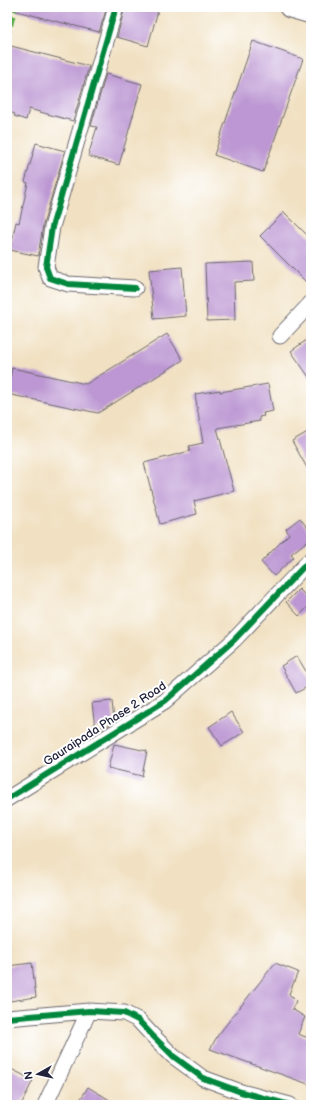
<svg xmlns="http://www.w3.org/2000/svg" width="318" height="1112" viewBox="0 0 318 1112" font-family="'Balsamiq Sans',sans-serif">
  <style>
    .building { fill: #bc97d3 }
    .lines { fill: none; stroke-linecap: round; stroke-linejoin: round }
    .street-casing { stroke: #6a656a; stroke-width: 17 }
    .secondary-casing { stroke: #6a656a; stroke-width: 23 }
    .street { stroke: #fff; stroke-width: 15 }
    .secondary { stroke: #fff; stroke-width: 21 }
    .quiet { stroke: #53aa46; stroke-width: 5; stroke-dasharray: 10 5; stroke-linecap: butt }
    .cycleway-casing { stroke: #fff; stroke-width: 8 }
    .cycleway { stroke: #00873e; stroke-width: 6 }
    .labels { text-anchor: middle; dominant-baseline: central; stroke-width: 4; stroke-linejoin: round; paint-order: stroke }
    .street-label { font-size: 12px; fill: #22223b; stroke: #fff }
  </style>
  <rect width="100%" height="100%" fill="#fff"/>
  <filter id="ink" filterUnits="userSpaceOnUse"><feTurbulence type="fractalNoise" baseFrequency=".025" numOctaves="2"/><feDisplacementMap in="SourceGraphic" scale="8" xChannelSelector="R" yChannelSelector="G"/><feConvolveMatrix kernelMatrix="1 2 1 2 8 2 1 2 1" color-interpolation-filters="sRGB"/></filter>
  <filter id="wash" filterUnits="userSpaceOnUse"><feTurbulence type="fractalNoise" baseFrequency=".012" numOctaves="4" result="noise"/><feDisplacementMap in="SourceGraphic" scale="16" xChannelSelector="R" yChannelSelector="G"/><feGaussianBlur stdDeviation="0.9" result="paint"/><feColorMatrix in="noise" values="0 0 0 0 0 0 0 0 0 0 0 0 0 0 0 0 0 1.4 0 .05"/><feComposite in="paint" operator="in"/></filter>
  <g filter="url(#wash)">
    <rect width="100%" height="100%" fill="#f1e1c2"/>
    <g id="blocks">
      <path class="building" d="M 17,7 L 107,7 L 99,32 L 16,11 Z
        M 125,7 L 159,7 L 148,46 L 117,37 Z
        M 253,41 L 303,59 L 263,172 L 214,155 Z
        M 11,46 L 89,66 L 73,121 L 29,109 L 26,120 L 14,116 L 15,114 L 7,111 L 7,74 L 10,61 L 7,60 L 7,59 Z
        M 106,74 L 142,84 L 119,165 L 88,156 L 97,127 L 91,126 Z
        M 36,143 L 65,151 L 43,225 L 38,256 L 10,250 L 16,222 L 19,223 L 28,183 L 25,182 Z
        M 284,212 L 311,239 L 311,287 L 260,236 Z
        M 253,262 L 254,281 L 234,282 L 235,320 L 207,321 L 205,264 Z
        M 182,267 L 186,316 L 154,319 L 149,270 Z
        M 167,334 L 183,360 L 98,413 L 7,394 L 12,368 L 86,384 Z
        M 311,337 L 311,380 L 291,351 Z
        M 268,384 L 273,411 L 263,413 L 264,416 L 259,417 L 260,421 L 217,428 L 234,491 L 194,501 L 197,514 L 160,524 L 144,463 L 190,451 L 189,446 L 203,443 L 195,394 L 220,390 L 220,392 Z
        M 311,430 L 311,475 L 292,441 Z
        M 300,518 L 311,533 L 311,538 L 291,554 L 294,557 L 274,576 L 261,562 L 289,534 L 286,529 Z
        M 299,589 L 311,601 L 311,604 L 299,616 L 286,602 Z
        M 297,656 L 311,680 L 311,685 L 296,693 L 281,666 Z
        M 112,701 L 114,722 L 110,723 L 110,724 L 107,726 L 95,728 L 92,703 Z
        M 231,712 L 244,732 L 222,746 L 209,727 Z
        M 114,744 L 147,751 L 142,776 L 108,768 Z
        M 32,963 L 36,997 L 10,1001 L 7,977 L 7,966 Z
        M 275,963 L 298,972 L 289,994 L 296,1001 L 292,1009 L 305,1017 L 298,1034 L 311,1039 L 311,1085 L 210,1049 L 218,1035 Z
        M 7,1067 L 33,1080 L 21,1105 L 7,1105 Z
        M 88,1087 L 118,1105 L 77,1105 Z"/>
    </g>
  </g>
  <g filter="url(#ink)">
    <use href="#blocks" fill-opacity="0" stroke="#6a656a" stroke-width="1"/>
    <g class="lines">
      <defs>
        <path id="street" d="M 116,7 L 52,227 L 46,267 L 50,278 L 68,284 L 135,288
          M 280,336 L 311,303
          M 7,799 L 165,701 L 234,640 L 311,559
          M 7,1018 L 89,1011 L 124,1013 L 138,1020 L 152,1035 L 173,1056 L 203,1078 L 241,1092 L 290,1105
          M 45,1105 L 89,1011"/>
        <path id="secondary" d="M 290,7 L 311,13"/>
      </defs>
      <use href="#street" class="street-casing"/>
      <use href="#secondary" class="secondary-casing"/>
      <use href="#street" class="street"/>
      <use href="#secondary" class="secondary"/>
      <path class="quiet" d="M 7,40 L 15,7"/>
      <defs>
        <path id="cycleway" d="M 116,7 L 52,227 L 46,267 L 50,278 L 68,284 L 135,288
          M 7,799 L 165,701 L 234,640 L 311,559
          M 7,1018 L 89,1011 L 124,1013 L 138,1020 L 152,1035 L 173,1056 L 203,1078 L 241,1092 L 290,1105"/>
      </defs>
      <use href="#cycleway" class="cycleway-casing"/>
      <use href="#cycleway" class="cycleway"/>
    </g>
  </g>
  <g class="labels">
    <g class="street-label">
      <text transform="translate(105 724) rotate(-33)">Gauraipada Phase 2 Road</text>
    </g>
  </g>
  <rect width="318" height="1112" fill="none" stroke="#fff" stroke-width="24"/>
  <g transform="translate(38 1074) rotate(262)" stroke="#ffffff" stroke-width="3" paint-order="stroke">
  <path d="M0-3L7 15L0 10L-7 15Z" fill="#22223b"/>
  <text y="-6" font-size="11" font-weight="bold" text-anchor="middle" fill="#22223b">N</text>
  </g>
</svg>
